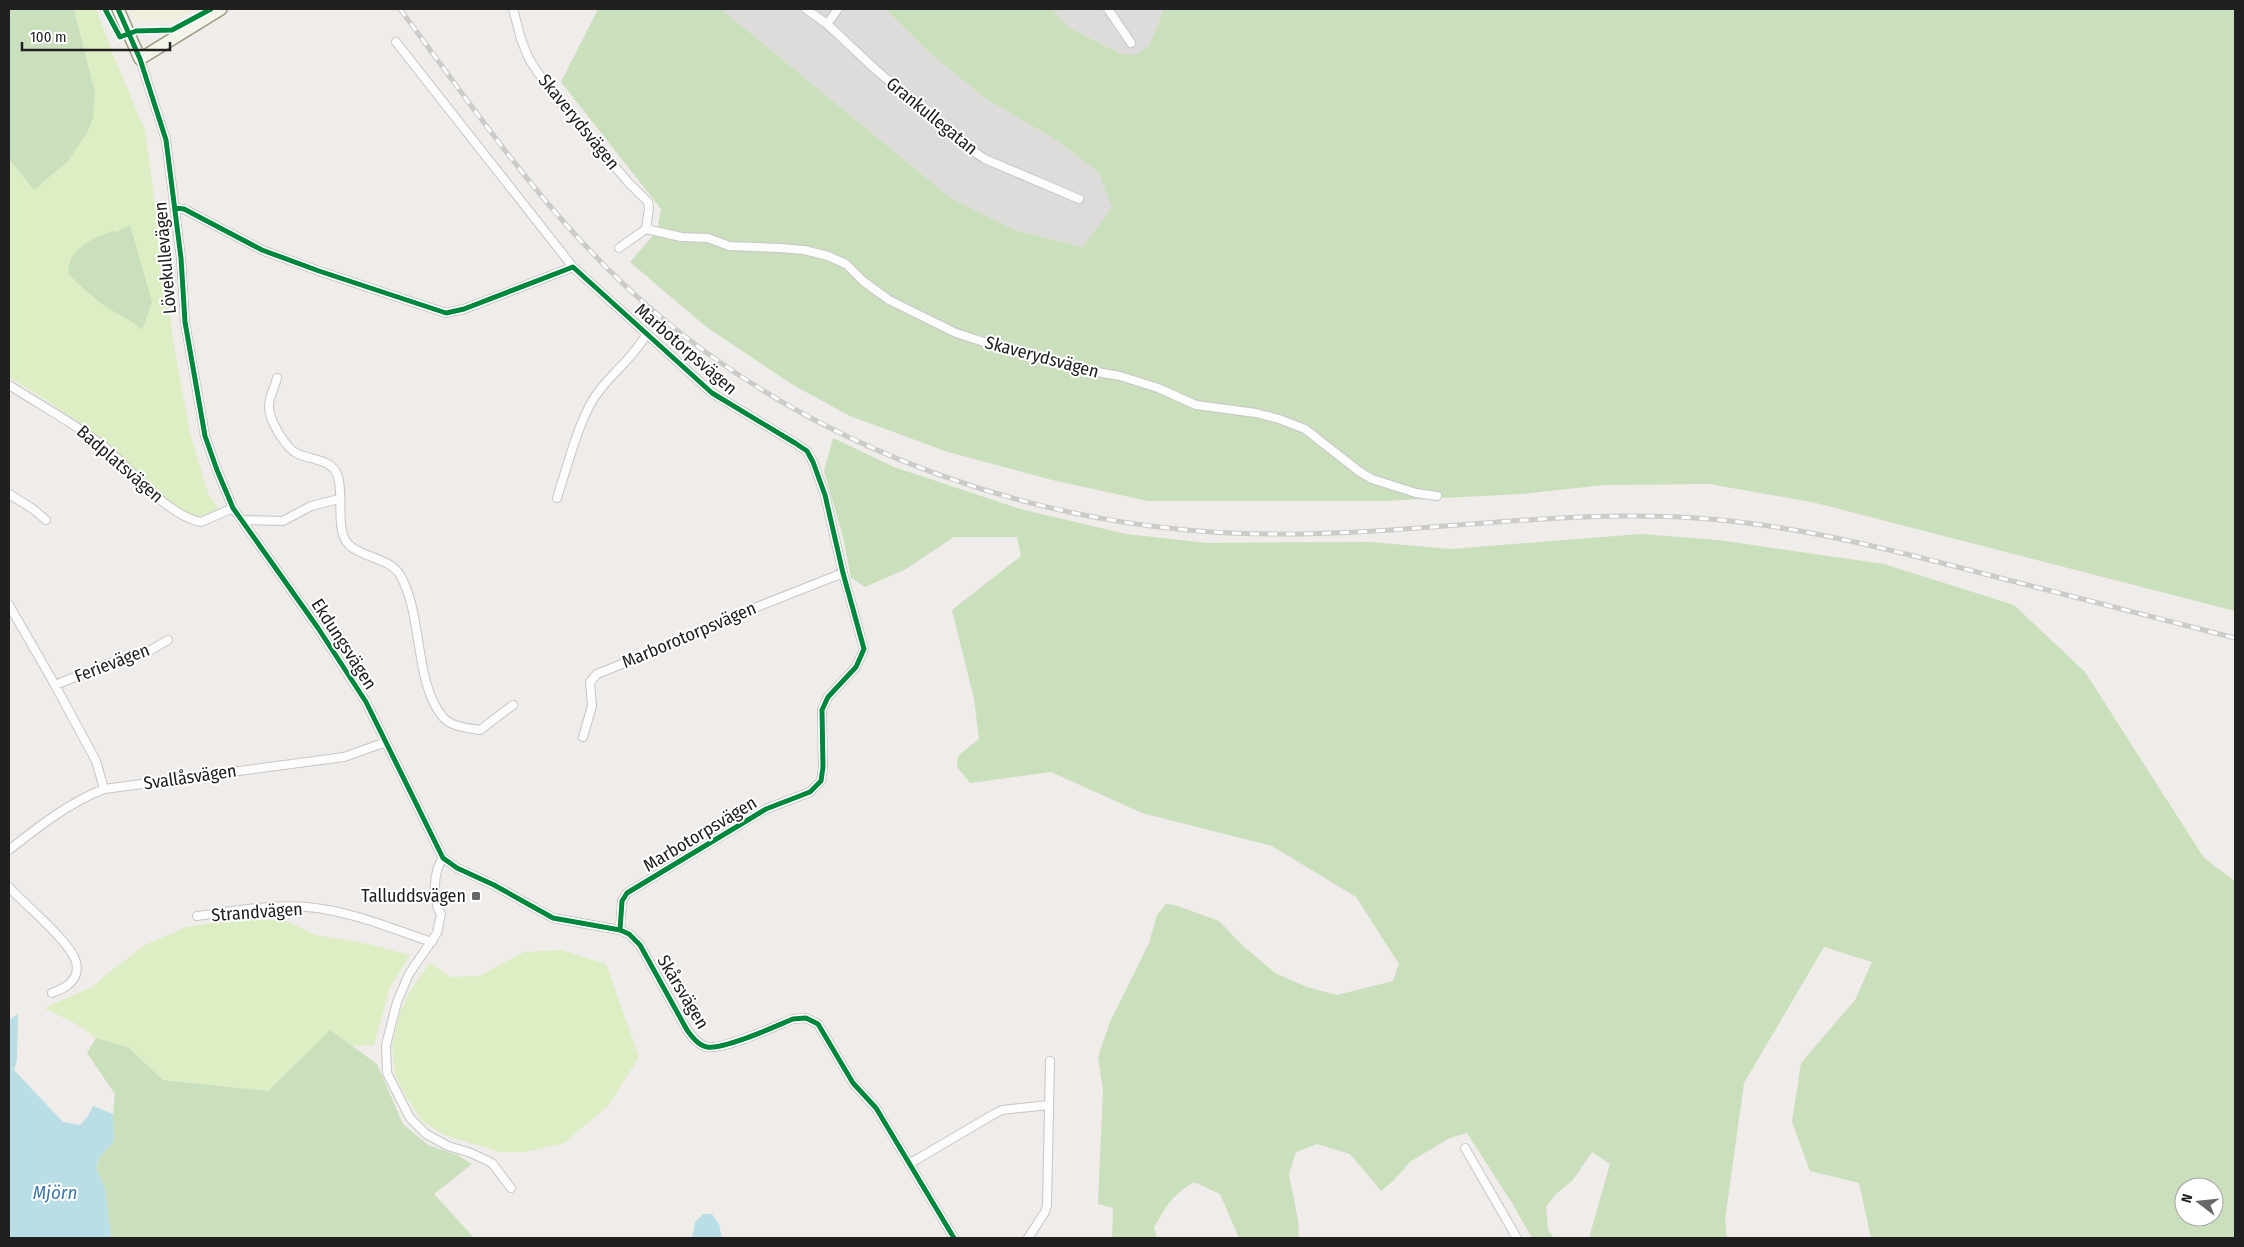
<svg xmlns="http://www.w3.org/2000/svg" width="2244" height="1247" viewBox="0 0 2244 1247" font-family="'Fira Sans Condensed',sans-serif">
  <style>
    .residential { fill: #dedcda }
    .farmland { fill: #f0efdb }
    .grass { fill: #ddeec5 }
    .forest { fill: #cadfbc; fill-rule: evenodd }
    .water { fill: #badee5 }
    .lines { fill: none; stroke-linecap: round; stroke-linejoin: round }
    .street-casing { stroke: #c7c6c5; stroke-width: 10 }
    .secondary-casing { stroke: #999a7f; stroke-width: 14 }
    .street { stroke: #fdfcfc; stroke-width: 8 }
    .secondary { stroke: #f5f4eb; stroke-width: 11 }
    .rail-casing { stroke: #cbcbca; stroke-width: 5 }
    .rail { stroke: #fff; stroke-width: 3; stroke-dasharray: 9; stroke-linecap: butt }
    .cycleway-casing { stroke: #fff; stroke-width: 8 }
    .cycleway { stroke: #00873e; stroke-width: 5 }
    .poi-dot { fill: #686766; stroke: #fff; stroke-width: 2 }
    .labels { text-anchor: middle; dominant-baseline: central; stroke-width: 4; stroke-linejoin: round; paint-order: stroke }
    .street-label { font-size: 18px; fill: #202020; stroke: #fff }
    .poi-label { font-size: 18px; fill: #202020; stroke: #fff; text-anchor: end }
    .water-label { font-size: 19px; font-style: italic; fill: #3e78a9; stroke: #fff }
  </style>
  <rect width="100%" height="100%" fill="#efece9"/>
  <path class="residential" d="M 721,9 L 887,9 L 888,12 L 933,56 L 986,99 L 1058,141 L 1099,173 L 1113,208 L 1082,247 L 1015,230 L 952,199 Z
    M 1052,9 L 1164,9 L 1149,46 L 1136,56 L 1121,54 L 1068,27 Z"/>
  <path class="farmland" d="M 129,9 L 196,9 L 175,20 L 135,20 Z"/>
  <path class="grass" d="M 74,9 L 96,9 L 114,57 L 145,130 L 174,345 L 190,433 L 208,493 L 218,508 C 212,515 198,519 190,515 C 168,507 129,463 109,446 C 78,420 43,398 9,377 L 9,159 L 34,190 L 95,92 Z
    M 236,919 L 284,920 L 315,935 L 368,944 L 410,955 L 390,987 L 374,1045 L 352,1046 L 330,1030 L 268,1091 L 163,1080 L 128,1047 L 96,1038 L 78,1025 L 44,1008 L 94,986 L 103,977 L 145,945 L 186,927 Z
    M 561,950 L 606,964 L 639,1057 L 608,1106 L 564,1143 L 526,1152 L 500,1152 L 444,1135 L 421,1120 L 404,1093 L 395,1074 L 392,1047 L 400,1011 L 412,988 L 430,963 L 450,977 L 479,976 L 524,952 Z"/>
  <path class="forest" d="M 9,9 L 74,9 L 95,92 L 93,118 L 87,133 L 68,161 L 34,190 L 9,159 Z
    M 598,9 L 721,9 L 952,199 L 1015,230 L 1082,247 L 1112,208 L 1099,173 L 1058,141 L 986,99 L 933,56 L 888,12 L 887,9 L 1052,9 L 1068,27 L 1121,54 L 1135,55 L 1149,46 L 1164,9 L 2235,9 L 2235,611 L 1812,502 L 1709,484 L 1605,485 L 1522,494 L 1383,501 L 1148,501 L 1052,480 L 948,452 L 850,416 L 793,385 L 705,326 L 630,262 L 657,231 L 661,209 L 561,82 Z
    M 130,225 L 152,302 L 142,330 C 130,319 116,314 102,304 C 91,295 80,285 69,275 C 65,250 91,239 113,231 L 116,232 Z
    M 833,438 L 894,467 L 1020,509 L 1126,534 L 1208,543 L 1370,542 L 1451,549 L 1641,534 L 1718,540 L 1884,564 L 2014,605 L 2085,672 L 2204,858 L 2235,881 L 2235,1238 L 1871,1238 L 1859,1183 L 1810,1171 L 1792,1122 L 1801,1063 L 1855,1000 L 1872,962 L 1824,947 L 1744,1083 L 1725,1220 L 1727,1238 L 1589,1238 L 1610,1164 L 1592,1152 L 1573,1180 L 1556,1194 L 1546,1207 L 1548,1230 L 1554,1238 L 1532,1238 L 1512,1203 L 1467,1133 L 1450,1138 L 1411,1161 L 1394,1180 L 1381,1191 L 1350,1154 L 1317,1144 L 1296,1152 L 1289,1174 L 1298,1220 L 1299,1238 L 1239,1238 L 1220,1194 L 1194,1182 C 1172,1195 1166,1206 1154,1228 L 1157,1238 L 1112,1238 L 1113,1208 L 1098,1204 L 1103,1090 L 1098,1057 L 1110,1022 L 1149,943 L 1157,915 L 1166,904 L 1175,905 L 1219,921 L 1243,946 L 1275,973 L 1307,987 L 1337,995 L 1393,981 L 1399,964 L 1356,897 L 1272,846 L 1142,813 L 1051,772 L 970,783 L 957,767 L 958,756 L 979,739 L 974,699 L 952,610 L 1021,556 L 1017,537 L 954,537 L 906,569 L 865,587 L 851,578 L 843,537 L 824,471 ZM 2184,1187 L 2214,1187 L 2214,1217 L 2184,1217 Z
    M 330,1030 L 377,1064 L 403,1124 L 428,1145 L 457,1155 L 472,1164 L 434,1194 L 474,1238 L 111,1238 L 105,1188 L 96,1169 L 99,1157 L 114,1141 L 113,1114 L 115,1094 L 87,1053 L 96,1038 L 128,1047 L 163,1080 L 268,1091 Z"/>
  <path class="water" d="M 18,1014 L 17,1060 L 14,1070 L 63,1122 L 80,1125 L 88,1116 L 93,1106 L 113,1114 L 114,1141 L 99,1157 L 96,1168 L 105,1188 L 111,1238 L 9,1238 L 9,1020 Z
    M 703,1214 L 712,1214 L 719,1224 L 722,1238 L 692,1238 L 695,1222 Z"/>
  <g class="lines">
    <defs>
      <path id="street" d="M 513,9 L 521,39 L 529,59 L 549,89 L 628,182 L 648,202 L 649,208 L 646,229 L 619,248
        M 806,9 L 827,24 L 875,69 L 964,145 L 985,159 L 1079,199
        M 1108,9 L 1131,43
        M 827,24 L 838,9
        M 396,42 L 573,267
        M 140,59 L 166,140 L 181,258 L 185,322 L 205,436 L 217,470 L 233,508 L 318,628 L 366,702 L 443,858 L 457,868 L 494,885 L 553,918 L 620,930 L 629,934 L 640,945 L 687,1030 C 692,1037 698,1045 707,1047 C 724,1050 776,1026 793,1019 L 806,1018 L 818,1024 L 853,1083 L 876,1108 L 954,1238
        M 175,208 L 184,209 L 262,250 L 319,271 L 446,313 L 464,309 L 573,267 L 712,393 L 795,443 L 807,451 L 813,462 L 825,495 L 843,573 L 864,649 L 856,667 L 828,697 L 822,710 L 823,767 L 821,781 L 810,792 L 766,809 L 627,893 L 622,901 L 620,930
        M 646,229 L 681,237 L 708,238 L 729,246 L 780,248 L 804,250 L 828,256 L 846,264 L 863,281 L 889,300 L 956,333 L 1034,358 L 1051,359 L 1086,370 L 1120,376 L 1158,388 L 1196,405 L 1256,413 L 1279,419 L 1305,429 L 1360,472 L 1372,479 L 1416,493 L 1437,496
        M 277,378 C 275,387 268,399 269,407 C 269,420 286,449 298,454 C 312,460 330,459 337,474 C 345,492 334,530 349,545 C 363,558 390,558 400,575 C 423,614 414,681 442,716 C 450,727 468,728 480,730 L 513,705
        M 9,385 C 40,405 72,422 102,445 C 131,468 165,515 201,522 L 233,508
        M 9,494 L 33,509 L 46,520
        M 557,498 C 567,468 580,414 599,391 C 615,370 632,359 646,335
        M 243,520 L 283,521 L 311,506 L 339,499
        M 9,605 L 55,685
        M 583,737 L 592,706 L 590,682 L 597,674 L 657,650 L 729,618 L 843,573
        M 104,789 L 96,761 L 55,685 L 113,662 L 144,654 L 168,640
        M 9,850 C 38,827 70,802 104,789 L 344,757 L 386,742
        M 443,858 C 433,871 432,901 441,914 L 437,933 L 409,974 L 397,1002 L 386,1045 L 387,1073 L 410,1118 L 426,1134 L 448,1146 L 471,1153 L 492,1163 L 511,1188
        M 9,887 C 25,905 66,938 75,959 C 77,963 77,970 76,974 C 72,985 62,989 52,993
        M 197,916 C 233,911 271,904 307,907 C 351,911 390,928 432,942
        M 1465,1148 L 1517,1238
        M 909,1164 L 994,1114 L 1002,1110 L 1049,1105
        M 1028,1238 L 1045,1212 L 1047,1205 L 1050,1061"/>
      <path id="secondary" d="M 118,9 L 140,59 L 221,9"/>
    </defs>
    <use href="#street" class="street-casing"/>
    <use href="#secondary" class="secondary-casing"/>
    <use href="#street" class="street"/>
    <use href="#secondary" class="secondary"/>
    <defs>
      <path id="rail" d="M 400,9 C 475,110 547,217 642,301 C 815,454 1054,536 1284,534 C 1421,534 1558,509 1695,518 C 1791,524 1884,548 1977,572 C 2063,594 2149,616 2235,638"/>
    </defs>
    <use href="#rail" class="rail-casing"/>
    <use href="#rail" class="rail"/>
    <defs>
      <path id="cycleway" d="M 105,9 L 120,37 L 136,31 L 172,30 L 211,9
        M 118,9 L 140,59 L 166,140 L 181,258 L 185,322 L 205,436 L 217,470 L 233,508 L 318,628 L 366,702 L 443,858 L 457,868 L 494,885 L 553,918 L 620,930 L 629,934 L 640,945 L 687,1030 C 692,1037 698,1045 707,1047 C 724,1050 776,1026 793,1019 L 806,1018 L 818,1024 L 853,1083 L 876,1108 L 954,1238
        M 175,208 L 184,209 L 262,250 L 319,271 L 446,313 L 464,309 L 573,267 L 712,393 L 795,443 L 807,451 L 813,462 L 825,495 L 843,573 L 864,649 L 856,667 L 828,697 L 822,710 L 823,767 L 821,781 L 810,792 L 766,809 L 627,893 L 622,901 L 620,930"/>
    </defs>
    <use href="#cycleway" class="cycleway-casing"/>
    <use href="#cycleway" class="cycleway"/>
  </g>
  <rect class="poi-dot" x="471" y="891" width="10" height="10" rx="2.5"/>
  <g class="labels">
    <g class="street-label">
      <text transform="translate(932 116) rotate(39)">Grankullegatan</text>
      <text transform="translate(579 122) rotate(51)">Skaverydsvägen</text>
      <text transform="translate(165 258) rotate(-95)">Lövekullevägen</text>
      <text transform="translate(686 349) rotate(41)">Marbotorpsvägen</text>
      <text transform="translate(1042 357) rotate(15)">Skaverydsvägen</text>
      <text transform="translate(120 464) rotate(41)">Badplatsvägen</text>
      <text transform="translate(689 635) rotate(-23)">Marborotorpsvägen</text>
      <text transform="translate(344 644) rotate(57)">Ekdungsvägen</text>
      <text transform="translate(112 663) rotate(-21)">Ferievägen</text>
      <text transform="translate(190 777) rotate(-8)">Svallåsvägen</text>
      <text transform="translate(700 834) rotate(-31)">Marbotorpsvägen</text>
      <text transform="translate(257 912) rotate(-4)">Strandvägen</text>
      <text transform="translate(683 992) rotate(59)">Skårsvägen</text>
    </g>
    <g class="poi-label">
      <text x="466" y="896">Talluddsvägen</text>
    </g>
    <g class="water-label">
      <text x="55" y="1192">Mjörn</text>
    </g>
  </g>
  <rect width="2244" height="1247" fill="none" stroke="#202020" stroke-width="20"/>
  <g transform="translate(2199 1202) rotate(286)"><circle r="24" fill="#ffffff" stroke="#a6a6a6"/>
  <path d="M0-4L9 19L0 12L-9 19Z" fill="#686766"/>
  <text y="-8" font-size="14" font-weight="bold" text-anchor="middle" fill="#202020">N</text>
  </g>
  <path d="M22 42v8h148v-8" fill="none" stroke="#202020" stroke-width="2.5"/>
  <text x="30" y="42" font-size="15" fill="#202020" stroke="#ffffff" stroke-width="4" paint-order="stroke">100 m</text>
</svg>
